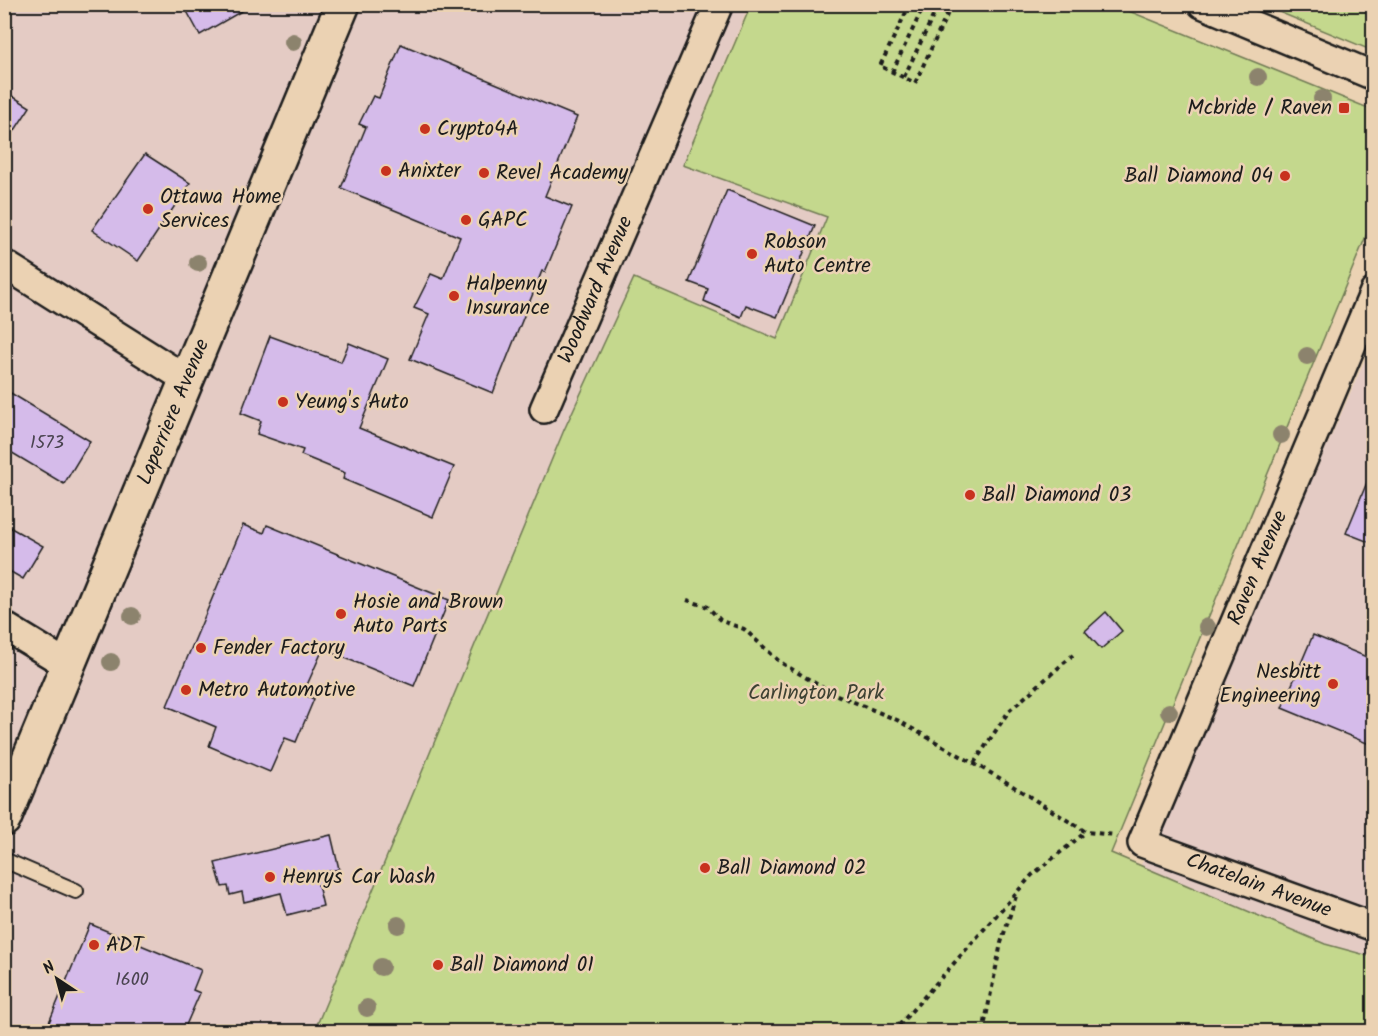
<svg xmlns="http://www.w3.org/2000/svg" width="1378" height="1036" viewBox="0 0 1378 1036" font-family="Kalam,sans-serif">
  <style>
    .built { fill: #e4cbc4 }
    .green { fill: #c4d88d; stroke: #707a54; stroke-width: 1.5 }
    .building { fill: #d5bbea; stroke: #1c1c1c; stroke-width: 1.5 }
    .lines { fill: none; stroke-linecap: round; stroke-linejoin: round }
    .service-casing { stroke: #1c1c1c; stroke-width: 18 }
    .minor-casing { stroke: #1c1c1c; stroke-width: 32 }
    .tertiary-casing { stroke: #1c1c1c; stroke-width: 38 }
    .path { stroke: #1c1c1c; stroke-width: 4; stroke-dasharray: 4.5 4.5; stroke-linecap: butt }
    .service { stroke: #ebd2b3; stroke-width: 14 }
    .minor { stroke: #ebd2b3; stroke-width: 27 }
    .tertiary { stroke: #ebd2b3; stroke-width: 33 }
    .tree { fill: #8c836d }
    .poi-dot { fill: #c8321e; stroke: #ebd2b3; stroke-width: 2 }
    .labels { text-anchor: middle; dominant-baseline: central; stroke-width: 5; stroke-linejoin: round; paint-order: stroke }
    .number-label { font-size: 18px; fill: #4a4450 }
    .poi-label { font-size: 21px; fill: #1c1c1c; stroke: #ebd2b3; text-anchor: start }
    .street-label { font-size: 21px; fill: #1c1c1c; stroke: #ebd2b3 }
    .park-label { font-size: 21px; fill: #3e4233; stroke: #ebd2b3 }
  </style>
  <rect width="100%" height="100%" fill="#ebd2b3"/>
  <filter id="ink" filterUnits="userSpaceOnUse"><feTurbulence type="fractalNoise" baseFrequency=".0167" numOctaves="2"/><feDisplacementMap in="SourceGraphic" scale="12" xChannelSelector="R" yChannelSelector="G"/><feConvolveMatrix kernelMatrix="1 2 1 2 8 2 1 2 1" color-interpolation-filters="sRGB"/></filter>
  <g filter="url(#ink)">
    <path class="built" d="M 5,5 L 749,5 L 683,164 L 827,217 L 777,339 L 634,278 L 564,430 L 314,1031 L 5,1032 Z
      M 1373,342 L 1373,959 L 1325,944 L 1141,865 Z"/>
    <path class="green" d="M 751,5 L 1114,5 L 1373,110 L 1373,219 L 1111,853 L 1325,944 L 1373,957 L 1373,1031 L 314,1032 L 564,430 L 634,278 L 777,339 L 827,217 L 683,165 Z
      M 1262,5 L 1373,5 L 1373,51 Z"/>
    <path class="building" d="M 183,4 L 254,4 L 200,35 Z
      M 401,44 L 577,117 L 545,196 L 572,207 L 545,272 L 542,271 L 493,393 L 410,359 L 429,314 L 414,308 L 431,274 L 443,279 L 460,237 L 341,188 L 366,127 L 359,124 L 373,96 L 379,98 Z
      M 4,91 L 30,107 L 4,147 Z
      M 145,154 L 190,183 L 138,261 L 92,230 Z
      M 727,190 L 815,226 L 777,317 L 746,305 L 741,317 L 704,301 L 708,289 L 689,282 Z
      M 270,336 L 341,362 L 349,343 L 388,359 L 359,428 L 454,467 L 433,517 L 343,479 L 345,473 L 301,455 L 303,450 L 257,434 L 261,421 L 241,413 Z
      M 4,389 L 90,441 L 64,484 L 4,448 Z
      M 1373,468 L 1374,468 L 1374,544 L 1346,533 Z
      M 4,524 L 43,546 L 23,579 L 4,568 Z
      M 243,525 L 264,533 L 267,525 L 449,600 L 414,686 L 323,649 L 303,694 L 314,699 L 296,742 L 285,738 L 270,772 L 209,746 L 216,727 L 167,706 Z
      M 1106,612 L 1122,631 L 1101,649 L 1085,631 Z
      M 1313,635 L 1374,660 L 1374,746 L 1282,708 Z
      M 331,835 L 339,869 L 326,872 L 328,882 L 318,885 L 323,906 L 287,915 L 281,893 L 244,902 L 242,892 L 230,895 L 228,886 L 222,887 L 215,863 Z
      M 90,924 L 201,970 L 193,990 L 200,993 L 183,1032 L 45,1032 Z"/>
    <g class="lines">
      <defs>
        <path id="service" d="M 4,860 L 76,891"/>
        <g id="minor">
          <path d="M 1202,4 L 1374,76"/>
          <path d="M 4,264 L 186,379"/>
          <path id="s1" d="M 1374,292 L 1142,843 L 1374,927"/>
          <path id="s2" d="M 544,409 L 719,4"/>
          <path d="M 4,626 L 68,665"/>
        </g>
        <g id="tertiary">
          <path id="s3" d="M 4,819 L 343,4"/>
        </g>
      </defs>
      <use href="#service" class="service-casing"/>
      <use href="#minor" class="minor-casing"/>
      <use href="#tertiary" class="tertiary-casing"/>
      <path class="path" d="M 910,4 L 880,66 L 915,83 L 952,4
        M 892,72 L 925,4
        M 904,77 L 939,4
        M 687,600 L 708,607 L 721,621 L 744,629 L 780,662 L 830,692 L 897,720 L 1003,780 L 1086,832 L 1115,835
        M 974,763 L 1009,711 L 1073,655
        M 893,1032 L 1032,875 L 1086,832
        M 983,1032 L 1001,943 L 1016,896"/>
      <use href="#service" class="service"/>
      <use href="#minor" class="minor"/>
      <use href="#tertiary" class="tertiary"/>
    </g>
    <g class="tree">
      <circle cx="293" cy="42" r="9"/>
      <circle cx="1258" cy="77" r="9"/>
      <circle cx="1322" cy="99" r="9"/>
      <circle cx="198" cy="263" r="9"/>
      <circle cx="1307" cy="356" r="9"/>
      <circle cx="1281" cy="435" r="9"/>
      <circle cx="132" cy="616" r="9"/>
      <circle cx="1207" cy="627" r="9"/>
      <circle cx="111" cy="662" r="9"/>
      <circle cx="1169" cy="712" r="9"/>
      <circle cx="398" cy="925" r="9"/>
      <circle cx="381" cy="967" r="9"/>
      <circle cx="367" cy="1008" r="9"/>
    </g>
  </g>
  <g class="poi-dot">
    <rect x="1338" y="102" width="12" height="12" rx="3"/>
    <circle cx="425" cy="129" r="6"/>
    <circle cx="386" cy="171" r="6"/>
    <circle cx="484" cy="173" r="6"/>
    <circle cx="1285" cy="176" r="6"/>
    <circle cx="148" cy="209" r="6"/>
    <circle cx="466" cy="220" r="6"/>
    <circle cx="752" cy="254" r="6"/>
    <circle cx="454" cy="296" r="6"/>
    <circle cx="283" cy="402" r="6"/>
    <circle cx="970" cy="495" r="6"/>
    <circle cx="341" cy="614" r="6"/>
    <circle cx="201" cy="648" r="6"/>
    <circle cx="1333" cy="684" r="6"/>
    <circle cx="186" cy="690" r="6"/>
    <circle cx="705" cy="868" r="6"/>
    <circle cx="270" cy="877" r="6"/>
    <circle cx="94" cy="945" r="6"/>
    <circle cx="438" cy="965" r="6"/>
  </g>
  <g class="labels">
    <g class="number-label">
      <text x="47" y="443">1573</text>
      <text x="132" y="980">1600</text>
    </g>
    <g class="poi-label">
      <text x="1332" y="108" text-anchor="end">Mcbride / Raven</text>
      <text x="437" y="129">Crypto4A</text>
      <text x="398" y="171">Anixter</text>
      <text x="496" y="173">Revel Academy</text>
      <text x="1273" y="176" text-anchor="end">Ball Diamond 04</text>
      <text x="160" y="197">Ottawa Home<tspan x="160" dy="24">Services</tspan></text>
      <text x="478" y="220">GAPC</text>
      <text x="764" y="242">Robson<tspan x="764" dy="24">Auto Centre</tspan></text>
      <text x="466" y="284">Halpenny<tspan x="466" dy="24">Insurance</tspan></text>
      <text x="295" y="402">Yeung's Auto</text>
      <text x="982" y="495">Ball Diamond 03</text>
      <text x="353" y="602">Hosie and Brown<tspan x="353" dy="24">Auto Parts</tspan></text>
      <text x="213" y="648">Fender Factory</text>
      <text x="1321" y="672" text-anchor="end">Nesbitt<tspan x="1321" dy="24">Engineering</tspan></text>
      <text x="198" y="690">Metro Automotive</text>
      <text x="717" y="868">Ball Diamond 02</text>
      <text x="282" y="877">Henrys Car Wash</text>
      <text x="106" y="945">ADT</text>
      <text x="450" y="965">Ball Diamond 01</text>
    </g>
    <g class="street-label">
      <text stroke="none"><textPath href="#s2" startOffset="130">Woodward Avenue</textPath></text>
      <text stroke="none"><textPath href="#s3" startOffset="441">Laperriere Avenue</textPath></text>
      <text transform="translate(1258 568) rotate(-67)">Raven Avenue</text>
      <text stroke="none"><textPath href="#s1" startOffset="722">Chatelain Avenue</textPath></text>
    </g>
    <g class="park-label">
      <text x="816" y="693">Carlington Park</text>
    </g>
  </g>
  <rect width="1378" height="1036" fill="none" stroke="#ebd2b3" stroke-width="24"/>
  <rect x="12" y="12" width="1354" height="1012" fill="none" stroke="#1c1c1c" stroke-width="2" filter="url(#ink)"/>
  <g transform="translate(57 979) rotate(324)" stroke="#ebd2b3" stroke-width="4.5" paint-order="stroke">
  <path d="M0-4.5L10 22L0 15L-10 22Z" fill="#1c1c1c"/>
  <text y="-9" font-size="16" font-weight="bold" text-anchor="middle" fill="#1c1c1c">N</text>
  </g>
</svg>
